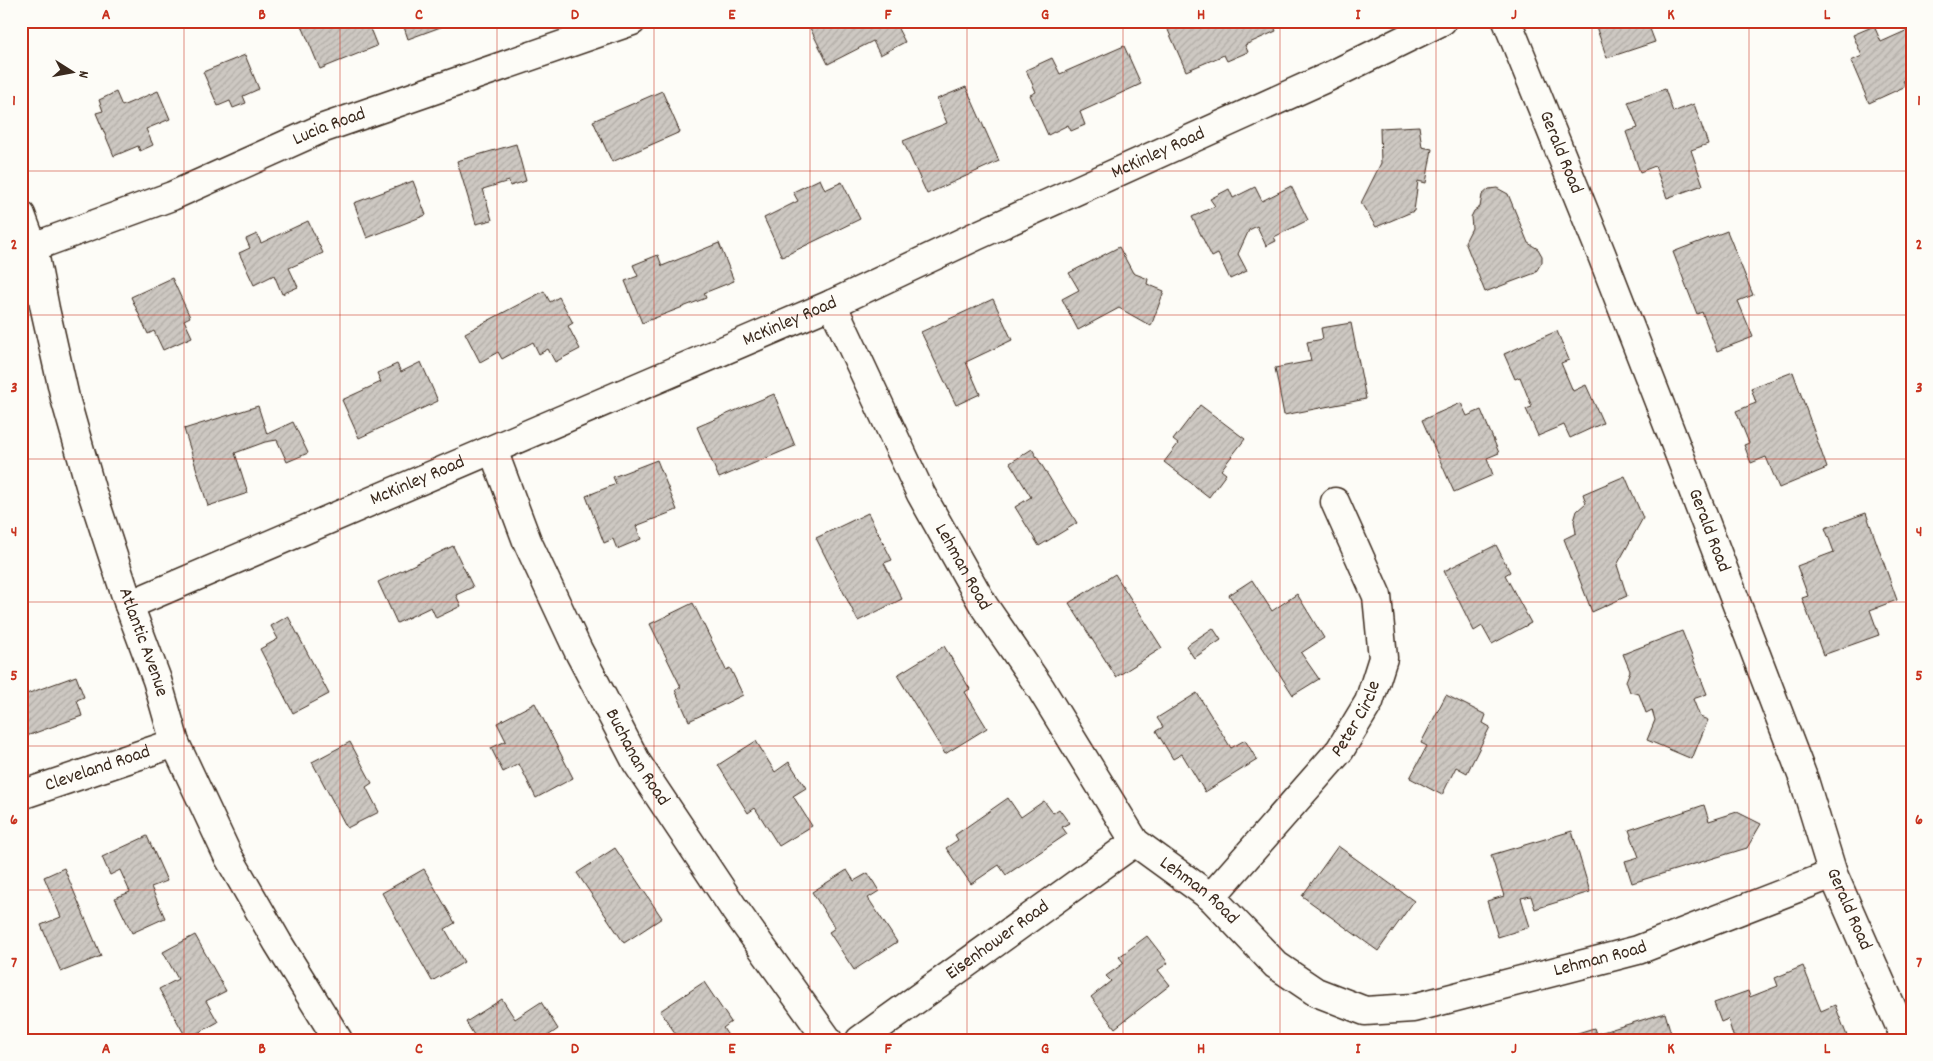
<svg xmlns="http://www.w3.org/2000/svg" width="1933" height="1061" viewBox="0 0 1933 1061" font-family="Dekko,sans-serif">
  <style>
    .building { fill: url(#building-hatch); stroke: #3b2a1e }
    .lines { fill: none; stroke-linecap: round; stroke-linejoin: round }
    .minor-casing { stroke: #3b2a1e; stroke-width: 31 }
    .primary-casing { stroke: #3b2a1e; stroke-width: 31 }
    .minor { stroke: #fdfcf7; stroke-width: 28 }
    .primary { stroke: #fdfcf7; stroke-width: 28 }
    .grid { fill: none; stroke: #c8321e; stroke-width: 1; stroke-opacity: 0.55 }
    .labels { text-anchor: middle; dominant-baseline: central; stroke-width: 4; stroke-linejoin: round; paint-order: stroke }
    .street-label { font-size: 19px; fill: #3b2a1e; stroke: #fdfcf7 }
    .neatline { fill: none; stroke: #c8321e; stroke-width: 2 }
    .grid-label { font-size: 16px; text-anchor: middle; font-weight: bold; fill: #c8321e }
  </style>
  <defs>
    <pattern id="building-hatch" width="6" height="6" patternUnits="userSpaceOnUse" patternTransform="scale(1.25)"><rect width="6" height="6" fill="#cdc8c2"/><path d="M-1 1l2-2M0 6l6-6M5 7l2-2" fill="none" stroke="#b1aca6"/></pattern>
  </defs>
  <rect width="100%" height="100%" fill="#fdfcf7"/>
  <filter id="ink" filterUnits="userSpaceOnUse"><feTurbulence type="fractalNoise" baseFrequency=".02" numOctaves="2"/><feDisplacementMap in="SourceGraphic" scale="10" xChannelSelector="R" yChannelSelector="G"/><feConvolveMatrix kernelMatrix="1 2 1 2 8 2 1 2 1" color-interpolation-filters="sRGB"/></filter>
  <g filter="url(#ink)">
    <path class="building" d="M 300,21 L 367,21 L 377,46 L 320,69 Z
      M 402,21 L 457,21 L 408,39 Z
      M 809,21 L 894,21 L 905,42 L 880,55 L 873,41 L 828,64 L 807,22 Z
      M 1164,21 L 1272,21 L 1276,31 L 1245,45 L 1248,52 L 1227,61 L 1224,55 L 1186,71 Z
      M 1594,21 L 1647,21 L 1655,42 L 1607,58 Z
      M 1874,26 L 1881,42 L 1910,29 L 1912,33 L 1912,77 L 1903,81 L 1906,86 L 1869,103 L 1851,61 L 1862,56 L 1853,35 Z
      M 1124,46 L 1141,84 L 1080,112 L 1085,125 L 1071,131 L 1068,125 L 1048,135 L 1030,95 L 1036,92 L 1026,70 L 1052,58 L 1060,74 Z
      M 245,55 L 259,89 L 243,96 L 246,103 L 233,108 L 230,101 L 218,106 L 203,72 Z
      M 966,87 L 999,161 L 927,194 L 903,141 L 947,123 L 937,99 Z
      M 1665,89 L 1673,112 L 1694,104 L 1708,144 L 1691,150 L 1703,185 L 1667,198 L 1655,166 L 1640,172 L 1626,132 L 1638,128 L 1628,102 Z
      M 158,91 L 170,119 L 146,129 L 153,145 L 140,151 L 138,146 L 114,156 L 96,113 L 103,111 L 99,100 L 116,92 L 122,106 Z
      M 662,91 L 680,132 L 612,162 L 593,121 Z
      M 1419,126 L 1422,147 L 1432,149 L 1426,183 L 1418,181 L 1414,211 L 1376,227 L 1361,203 L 1381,163 L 1380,128 Z
      M 516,144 L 526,181 L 510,186 L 509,181 L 483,189 L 492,220 L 476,224 L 457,161 Z
      M 820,179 L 825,190 L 842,182 L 860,219 L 782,257 L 764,218 L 798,201 L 793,192 Z
      M 413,181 L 426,215 L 367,238 L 354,203 Z
      M 1291,186 L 1308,220 L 1274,237 L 1276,241 L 1266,246 L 1257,226 L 1249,230 L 1238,254 L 1247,271 L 1230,279 L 1218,254 L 1212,257 L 1192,217 L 1215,206 L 1210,199 L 1229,189 L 1233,198 L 1255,187 L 1262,201 Z
      M 1497,188 L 1508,194 L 1528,243 L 1538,249 L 1542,256 L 1542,262 L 1535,273 L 1485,292 L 1465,242 L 1472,228 L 1471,217 L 1474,211 L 1480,207 L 1482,195 L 1489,189 Z
      M 308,221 L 323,253 L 289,268 L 298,287 L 282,294 L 274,275 L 254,285 L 239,253 L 250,248 L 246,239 L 257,234 L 261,243 Z
      M 1727,231 L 1753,295 L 1738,301 L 1753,337 L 1717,351 L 1702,312 L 1697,314 L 1673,252 Z
      M 719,243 L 734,281 L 704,293 L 706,298 L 642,323 L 625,281 L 638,276 L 633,265 L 658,255 L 662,266 Z
      M 1119,247 L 1133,273 L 1148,279 L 1147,284 L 1164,291 L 1151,326 L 1119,308 L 1078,330 L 1062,299 L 1079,290 L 1069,273 Z
      M 172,278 L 190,317 L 184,320 L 192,337 L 163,350 L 154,331 L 148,334 L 131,297 Z
      M 544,291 L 550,302 L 559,297 L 573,323 L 568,326 L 580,349 L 555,362 L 548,349 L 539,354 L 533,342 L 502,359 L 498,352 L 480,362 L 465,333 Z
      M 993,299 L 1012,340 L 966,362 L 980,394 L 956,405 L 921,332 Z
      M 1351,323 L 1366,399 L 1284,415 L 1275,368 L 1311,361 L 1307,342 L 1323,339 L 1321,328 Z
      M 1557,331 L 1569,360 L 1561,363 L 1573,391 L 1586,385 L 1603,423 L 1570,438 L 1564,425 L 1538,436 L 1526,409 L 1532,407 L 1520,377 L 1515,379 L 1504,354 Z
      M 421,362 L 438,401 L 359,438 L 342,400 L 381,382 L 377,373 L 397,364 L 401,372 Z
      M 1793,372 L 1827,468 L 1779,488 L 1766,457 L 1751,463 L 1744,445 L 1749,443 L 1736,411 L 1756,403 L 1751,388 Z
      M 774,394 L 795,446 L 719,478 L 697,427 Z
      M 1461,403 L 1467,416 L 1481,410 L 1499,453 L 1487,458 L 1493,475 L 1454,492 L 1422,420 Z
      M 1200,405 L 1245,439 L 1221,470 L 1226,474 L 1209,497 L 1164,462 L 1178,444 L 1173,440 Z
      M 258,406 L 267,434 L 293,422 L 308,453 L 287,462 L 277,440 L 265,442 L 235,453 L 248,493 L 208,506 L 184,429 Z
      M 1032,449 L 1077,523 L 1039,546 L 1015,507 L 1031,497 L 1010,463 Z
      M 657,460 L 677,510 L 636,526 L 641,539 L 617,549 L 613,539 L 604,543 L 586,496 L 616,484 L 613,477 Z
      M 1625,476 L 1643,518 L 1617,565 L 1627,596 L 1592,612 L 1564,539 L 1576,533 L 1574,521 L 1577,511 L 1586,503 L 1583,494 Z
      M 868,513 L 892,560 L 884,563 L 902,599 L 858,621 L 816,538 Z
      M 1866,513 L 1897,600 L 1870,610 L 1879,635 L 1823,655 L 1802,598 L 1808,596 L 1797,566 L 1834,552 L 1825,528 Z
      M 1496,545 L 1510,572 L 1505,575 L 1531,623 L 1492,644 L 1482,626 L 1474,631 L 1444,571 Z
      M 453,546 L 473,587 L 456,595 L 461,606 L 436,618 L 431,607 L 397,623 L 378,582 Z
      M 1115,574 L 1162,648 L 1116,677 L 1069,603 Z
      M 1252,580 L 1272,611 L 1297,594 L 1324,638 L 1301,653 L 1319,679 L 1293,695 L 1229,595 Z
      M 693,603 L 726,670 L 730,668 L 743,695 L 689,721 L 675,690 L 681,687 L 650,624 Z
      M 288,616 L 329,694 L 293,713 L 260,649 L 278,639 L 271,626 Z
      M 1213,628 L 1221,640 L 1194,658 L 1186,646 Z
      M 1682,631 L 1707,694 L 1693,699 L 1700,717 L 1708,720 L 1692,759 L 1647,740 L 1655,720 L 1652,710 L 1646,713 L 1639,694 L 1630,692 L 1626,681 L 1630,671 L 1623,654 Z
      M 944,646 L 970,689 L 965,692 L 987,728 L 945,754 L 897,675 Z
      M 76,676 L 84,697 L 77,700 L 82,716 L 21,738 L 21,696 Z
      M 1197,693 L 1231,748 L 1245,740 L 1257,760 L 1205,792 L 1182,754 L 1173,759 L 1156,731 L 1163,727 L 1157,718 Z
      M 1446,695 L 1486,715 L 1483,723 L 1490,727 L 1467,773 L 1456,767 L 1442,795 L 1410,778 L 1427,746 L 1421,743 Z
      M 535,703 L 573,778 L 536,798 L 519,764 L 503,772 L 491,748 L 506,741 L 497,723 Z
      M 756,741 L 775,772 L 789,762 L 806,788 L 793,796 L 812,826 L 779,846 L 755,808 L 748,813 L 718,765 Z
      M 350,742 L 372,783 L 366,787 L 379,812 L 347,828 L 312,762 Z
      M 1008,798 L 1021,817 L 1044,801 L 1053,813 L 1059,809 L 1069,823 L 1062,827 L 1067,834 L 1006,875 L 999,865 L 971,884 L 946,848 L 958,840 L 955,835 Z
      M 1704,805 L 1709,821 L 1737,812 L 1761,824 L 1747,848 L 1632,883 L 1625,861 L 1639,857 L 1629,830 Z
      M 1572,831 L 1590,892 L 1535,909 L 1531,896 L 1521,898 L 1530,927 L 1498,937 L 1487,901 L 1504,896 L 1491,855 Z
      M 147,836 L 167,881 L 151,887 L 165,918 L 132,933 L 115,898 L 130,892 L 120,870 L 110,875 L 102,857 Z
      M 1338,846 L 1414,901 L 1378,951 L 1302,896 Z
      M 615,848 L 662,918 L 624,943 L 577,873 Z
      M 64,868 L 101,956 L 61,972 L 41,925 L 61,917 L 44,877 Z
      M 424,869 L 455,923 L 445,929 L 464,962 L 432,981 L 382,893 Z
      M 847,870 L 854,881 L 868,873 L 879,891 L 868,898 L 897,942 L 854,970 L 829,932 L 835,928 L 812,892 Z
      M 195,935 L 226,991 L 206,1001 L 218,1022 L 187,1039 L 159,989 L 178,979 L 163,952 Z
      M 1147,936 L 1168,963 L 1158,970 L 1170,985 L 1115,1028 L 1091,997 L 1111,981 L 1106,976 L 1124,963 L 1119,957 Z
      M 1803,966 L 1821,1011 L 1835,1005 L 1847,1036 L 1837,1040 L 1798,1040 L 1796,1037 L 1788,1040 L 1743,1040 L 1733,1036 L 1728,1019 L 1721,1022 L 1714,1003 L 1748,991 L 1750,997 L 1778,986 L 1775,978 Z
      M 704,982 L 731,1022 L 723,1028 L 731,1040 L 680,1040 L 660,1011 Z
      M 502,999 L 515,1019 L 541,1002 L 558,1029 L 542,1040 L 477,1040 L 466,1022 Z
      M 1665,1013 L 1673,1040 L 1558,1039 L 1594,1028 L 1596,1034 Z"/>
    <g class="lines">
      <defs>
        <g id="minor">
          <path id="s1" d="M 1507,21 L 1601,253 L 1685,469 L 1804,780 L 1833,874 L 1906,1040"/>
          <path id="s2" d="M 33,247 L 172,196 L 321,129 L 632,21"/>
          <path id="s3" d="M 832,304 L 921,494 L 984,606 L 1041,689 L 1135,842 L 1212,898 L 1276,965 L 1316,992 L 1365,1011 L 1413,1008 L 1638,950 L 1833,874"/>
          <path id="s4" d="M 493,450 L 527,541 L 578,650 L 637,763 L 735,910 L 828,1040"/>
          <path id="s5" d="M 129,605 L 832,304 L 976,236 L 1328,77 L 1442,21"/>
          <path id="s6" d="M 21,795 L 175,743"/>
          <path id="s7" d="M 1211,897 L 1340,750 L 1369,702 L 1383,658 L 1377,596 L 1335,502"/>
          <path id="s8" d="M 860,1040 L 1135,842"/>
        </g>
        <g id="primary">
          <path id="s9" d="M 21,215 L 33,247 L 45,309 L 65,398 L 91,489 L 129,605 L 157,680 L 175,743 L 228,856 L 278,943 L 338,1040"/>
        </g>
      </defs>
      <use href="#minor" class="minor-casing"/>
      <use href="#primary" class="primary-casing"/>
      <use href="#minor" class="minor"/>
      <use href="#primary" class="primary"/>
    </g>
  </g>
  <path class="grid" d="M 184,21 L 184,1040M 340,21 L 340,1040M 497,21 L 497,1040M 654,21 L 654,1040M 810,21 L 810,1040M 967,21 L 967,1040M 1123,21 L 1123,1040M 1280,21 L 1280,1040M 1436,21 L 1436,1040M 1592,21 L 1592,1040M 1749,21 L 1749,1040M 21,171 L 1912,171M 21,315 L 1912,315M 21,459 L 1912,459M 21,602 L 1912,602M 21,746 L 1912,746M 21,890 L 1912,890"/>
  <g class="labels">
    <g class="street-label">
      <text stroke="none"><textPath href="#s2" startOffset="320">Lucia Road</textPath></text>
      <text stroke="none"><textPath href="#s1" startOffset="142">Gerald Road</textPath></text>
      <text stroke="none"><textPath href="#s5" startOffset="1124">McKinley Road</textPath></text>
      <text stroke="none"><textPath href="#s5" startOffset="719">McKinley Road</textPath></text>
      <text stroke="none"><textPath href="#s5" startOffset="314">McKinley Road</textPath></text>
      <text stroke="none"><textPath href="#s1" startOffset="548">Gerald Road</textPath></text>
      <text stroke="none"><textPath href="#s3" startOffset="294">Lehman Road</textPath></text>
      <text stroke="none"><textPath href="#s9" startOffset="445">Atlantic Avenue</textPath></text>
      <text stroke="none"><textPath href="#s7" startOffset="231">Peter Circle</textPath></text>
      <text stroke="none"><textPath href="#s4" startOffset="340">Buchanan Road</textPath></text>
      <text stroke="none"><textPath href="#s6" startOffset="81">Cleveland Road</textPath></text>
      <text stroke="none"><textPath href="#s3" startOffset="699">Lehman Road</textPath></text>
      <text stroke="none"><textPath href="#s1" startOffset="952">Gerald Road</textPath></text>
      <text stroke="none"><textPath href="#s8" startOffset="170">Eisenhower Road</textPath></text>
      <text stroke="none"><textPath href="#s3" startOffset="1149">Lehman Road</textPath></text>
    </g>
  </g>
  <rect width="1933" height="1061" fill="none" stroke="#fdfcf7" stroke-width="55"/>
  <g transform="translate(72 72) rotate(101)" stroke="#fdfcf7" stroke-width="4" paint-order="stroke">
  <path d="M0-4L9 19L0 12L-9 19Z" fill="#3b2a1e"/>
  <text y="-8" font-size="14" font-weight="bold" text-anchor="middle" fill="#3b2a1e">N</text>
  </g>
  <rect x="28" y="28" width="1878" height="1006" class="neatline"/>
  <g class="grid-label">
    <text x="106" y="19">A</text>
    <text x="262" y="19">B</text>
    <text x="419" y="19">C</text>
    <text x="575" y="19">D</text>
    <text x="732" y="19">E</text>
    <text x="888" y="19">F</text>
    <text x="1045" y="19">G</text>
    <text x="1201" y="19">H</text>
    <text x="1358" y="19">I</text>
    <text x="1514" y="19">J</text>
    <text x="1671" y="19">K</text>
    <text x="1827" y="19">L</text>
    <text x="14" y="105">1</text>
    <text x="1919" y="105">1</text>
    <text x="14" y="249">2</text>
    <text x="1919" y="249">2</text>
    <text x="14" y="392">3</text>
    <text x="1919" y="392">3</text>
    <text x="14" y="536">4</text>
    <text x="1919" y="536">4</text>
    <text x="14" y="680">5</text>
    <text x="1919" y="680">5</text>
    <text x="14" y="824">6</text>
    <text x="1919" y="824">6</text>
    <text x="14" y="967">7</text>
    <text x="1919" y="967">7</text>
    <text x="106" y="1053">A</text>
    <text x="262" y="1053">B</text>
    <text x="419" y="1053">C</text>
    <text x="575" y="1053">D</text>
    <text x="732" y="1053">E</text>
    <text x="888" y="1053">F</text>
    <text x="1045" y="1053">G</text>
    <text x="1201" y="1053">H</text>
    <text x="1358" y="1053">I</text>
    <text x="1514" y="1053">J</text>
    <text x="1671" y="1053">K</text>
    <text x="1827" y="1053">L</text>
  </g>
</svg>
